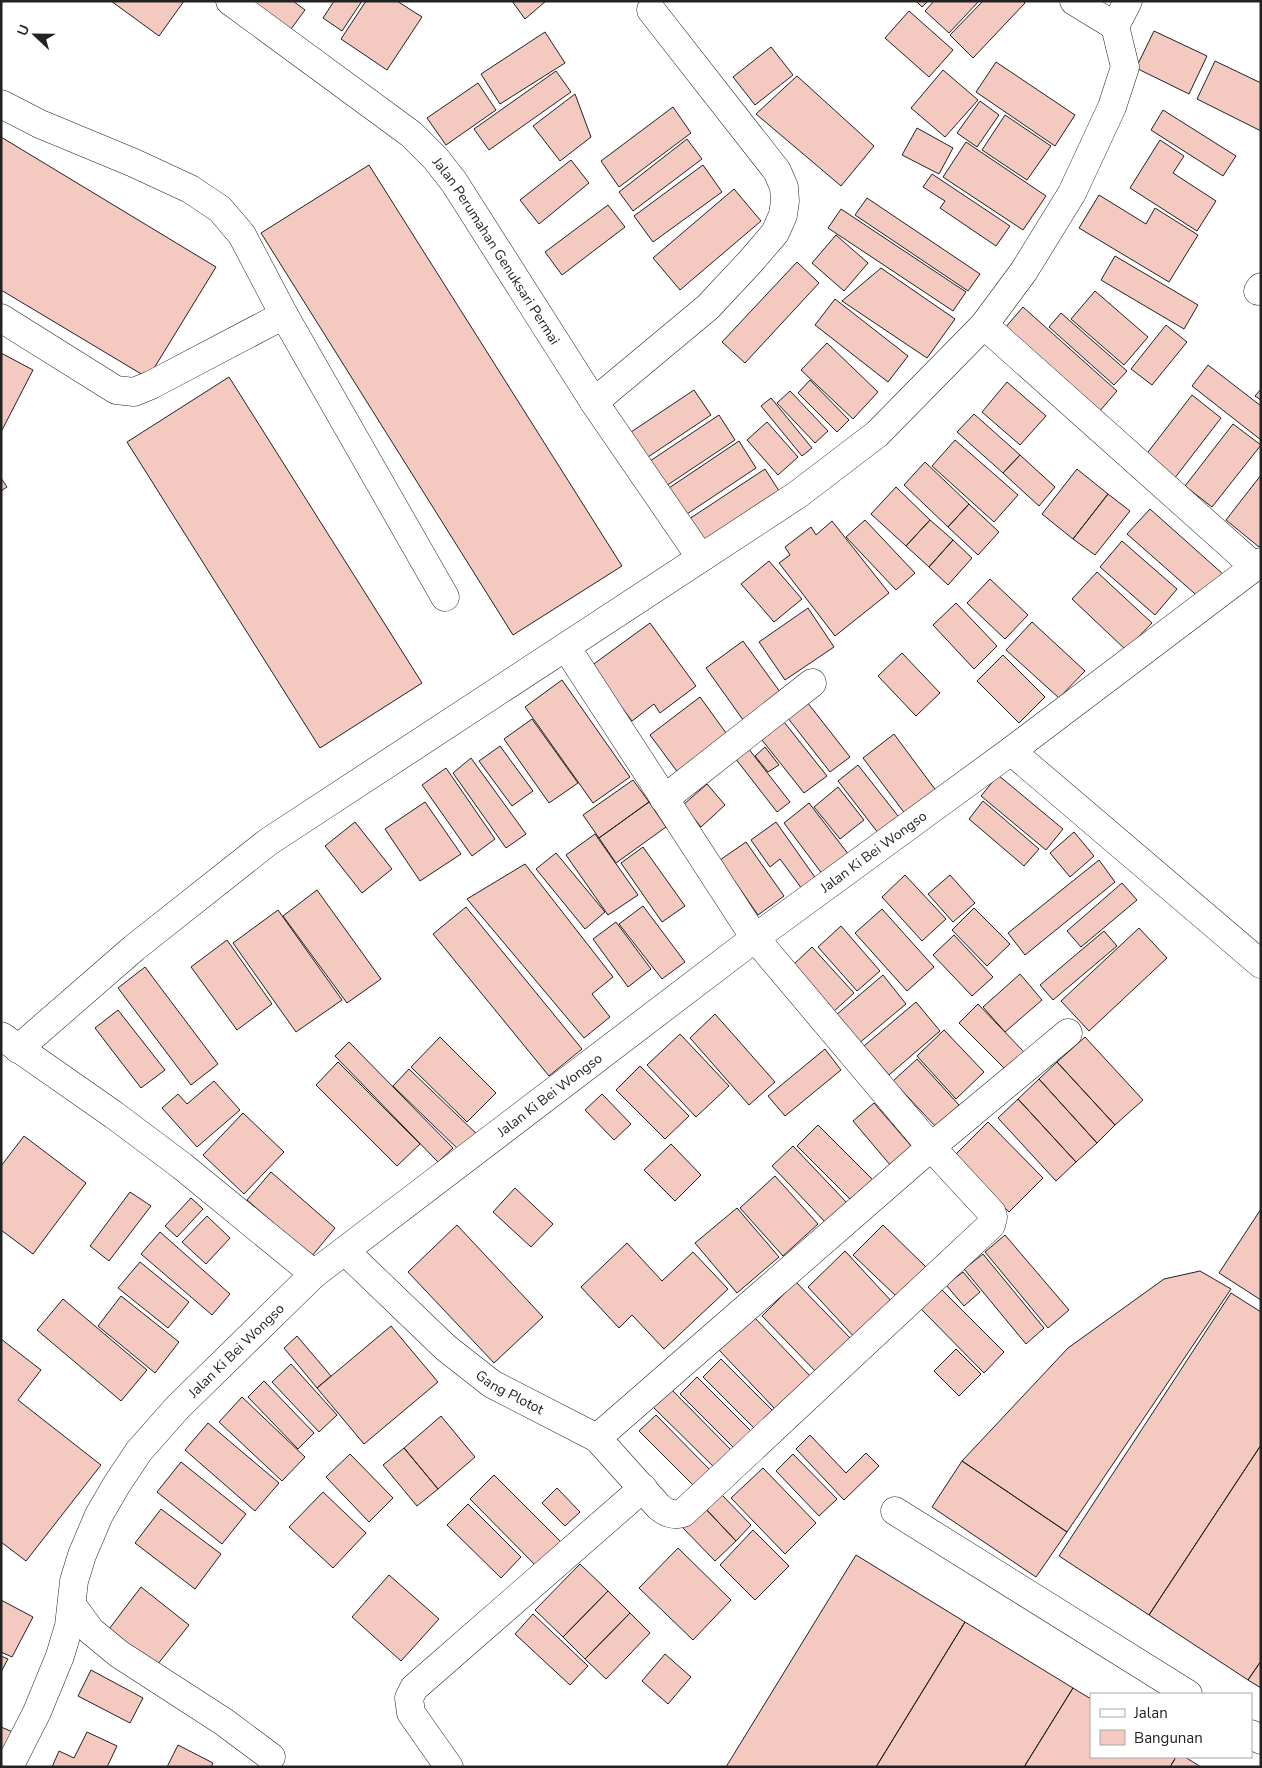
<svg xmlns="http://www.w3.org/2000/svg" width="1262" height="1768" viewBox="0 0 1262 1768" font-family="'Nunito Sans',sans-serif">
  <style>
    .building { fill: #f3c9c0; stroke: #222 }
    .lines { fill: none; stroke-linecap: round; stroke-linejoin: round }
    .minor-casing { stroke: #222; stroke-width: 29 }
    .minor { stroke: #fff; stroke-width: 28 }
    .labels { text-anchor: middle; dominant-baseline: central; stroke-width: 4; stroke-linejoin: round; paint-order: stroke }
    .street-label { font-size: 14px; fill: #222; stroke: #fff }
  </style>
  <rect width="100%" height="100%" fill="#fff"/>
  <path class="building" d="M 111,1 L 184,1 L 159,36 Z
    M 245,1 L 293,1 L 305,10 L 288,33 Z
    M 334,1 L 362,1 L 342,31 L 323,18 Z
    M 366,1 L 397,1 L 422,17 L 387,70 L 341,39 Z
    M 512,1 L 546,1 L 525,19 Z
    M 916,1 L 928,1 L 922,7 Z
    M 934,1 L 979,1 L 949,33 L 925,11 Z
    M 983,1 L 1023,1 L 1025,3 L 973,58 L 950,35 Z
    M 909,11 L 953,50 L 929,77 L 885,38 Z
    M 1154,31 L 1207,56 L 1189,94 L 1136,68 Z
    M 545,32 L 565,63 L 500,104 L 481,74 Z
    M 771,47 L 793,75 L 755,105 L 733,77 Z
    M 1215,61 L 1261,83 L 1261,131 L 1197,99 Z
    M 996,62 L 1075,115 L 1055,146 L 976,92 Z
    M 943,70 L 978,100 L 945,137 L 911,108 Z
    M 556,71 L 571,92 L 489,150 L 474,129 Z
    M 797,76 L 874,146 L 841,186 L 756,114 Z
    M 478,83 L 496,110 L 446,145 L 427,118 Z
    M 575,94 L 591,137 L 560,161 L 533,126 Z
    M 980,101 L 999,115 L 977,147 L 957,133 Z
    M 673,107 L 691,133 L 619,187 L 601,161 Z
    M 1163,110 L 1236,156 L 1223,176 L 1151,130 Z
    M 1005,115 L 1051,146 L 1027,180 L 982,150 Z
    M 917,128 L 953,148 L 939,174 L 902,155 Z
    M 1,137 L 216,267 L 148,378 L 1,290 Z
    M 687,139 L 702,159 L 633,211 L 619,192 Z
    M 1160,140 L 1184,156 L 1173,173 L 1216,201 L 1197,231 L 1130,188 Z
    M 966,142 L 1046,196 L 1023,230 L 943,177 Z
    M 571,160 L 589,183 L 539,224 L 520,200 Z
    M 369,165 L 622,566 L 513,635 L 261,233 Z
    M 703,165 L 722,192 L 653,242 L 634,216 Z
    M 932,174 L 1010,226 L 996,246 L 940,208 L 945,201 L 923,187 Z
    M 734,189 L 761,221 L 680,290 L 653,258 Z
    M 1099,195 L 1146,224 L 1155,208 L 1198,235 L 1169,282 L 1079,228 Z
    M 867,198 L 980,274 L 968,291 L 855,215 Z
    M 608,205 L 625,227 L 562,275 L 545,252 Z
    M 841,209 L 966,292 L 953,311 L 828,228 Z
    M 836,235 L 868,263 L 844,291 L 812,263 Z
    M 1115,256 L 1198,305 L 1184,329 L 1101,280 Z
    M 797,262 L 819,283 L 745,363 L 722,342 Z
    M 881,268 L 955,319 L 927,358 L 842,301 Z
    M 1095,291 L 1148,337 L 1124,365 L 1071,319 Z
    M 835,299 L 908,356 L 888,382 L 815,325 Z
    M 1023,307 L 1117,391 L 1092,420 L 998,336 Z
    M 1061,313 L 1127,371 L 1114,385 L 1049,327 Z
    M 1166,325 L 1187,342 L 1152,385 L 1131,369 Z
    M 827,343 L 878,392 L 853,419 L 801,370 Z
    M 1,353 L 33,370 L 1,432 Z
    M 1208,365 L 1261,406 L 1261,440 L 1192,386 Z
    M 229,377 L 422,683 L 320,748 L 127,442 Z
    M 810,380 L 849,420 L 837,432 L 798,393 Z
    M 1007,382 L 1046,416 L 1020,445 L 982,412 Z
    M 1261,389 L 1261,400 L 1255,396 Z
    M 694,390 L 711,415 L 642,461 L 625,436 Z
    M 790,391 L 828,431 L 815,443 L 777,403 Z
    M 1192,395 L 1221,418 L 1174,479 L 1145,456 Z
    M 771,398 L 812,448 L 802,456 L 761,406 Z
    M 974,414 L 1020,455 L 1003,473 L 957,432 Z
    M 719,415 L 735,440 L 660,490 L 644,465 Z
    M 767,422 L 798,457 L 778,475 L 747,440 Z
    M 1233,424 L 1261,445 L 1212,507 L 1185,486 Z
    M 955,440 L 1018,495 L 994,522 L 932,466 Z
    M 739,441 L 756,468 L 684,516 L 666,490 Z
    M 1020,455 L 1055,487 L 1039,506 L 1003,473 Z
    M 925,462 L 969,504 L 948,527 L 904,485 Z
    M 765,469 L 783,497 L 702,551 L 683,523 Z
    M 1077,469 L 1108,494 L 1073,539 L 1042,514 Z
    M 1261,475 L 1261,545 L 1259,547 L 1226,520 Z
    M 1,478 L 7,487 L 1,491 Z
    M 896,487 L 930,520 L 906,546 L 871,514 Z
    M 1108,494 L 1130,511 L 1095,555 L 1073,539 Z
    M 969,504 L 999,532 L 978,555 L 948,527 Z
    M 1150,509 L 1224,575 L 1202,600 L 1127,534 Z
    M 865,520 L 915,573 L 896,590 L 846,537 Z
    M 930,520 L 953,540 L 929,567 L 906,546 Z
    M 832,521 L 889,593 L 835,636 L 779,563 L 790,555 L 785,547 L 811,527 L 816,535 Z
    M 953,540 L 972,558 L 948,585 L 929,567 Z
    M 1122,541 L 1177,589 L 1155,615 L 1100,567 Z
    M 769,561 L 802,599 L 774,622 L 741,584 Z
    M 1097,572 L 1152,623 L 1126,650 L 1072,599 Z
    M 990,579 L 1028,615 L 1005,639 L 967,603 Z
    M 956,603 L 997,646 L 974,669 L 933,625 Z
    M 808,608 L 834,647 L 785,680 L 759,642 Z
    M 1032,622 L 1085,671 L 1059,698 L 1006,650 Z
    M 650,623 L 696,686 L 660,713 L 654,704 L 632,721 L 591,666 Z
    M 743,641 L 783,696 L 746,724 L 706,668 Z
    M 902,653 L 940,693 L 916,716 L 878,676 Z
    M 1003,655 L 1045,697 L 1019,723 L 977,681 Z
    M 562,680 L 630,777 L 593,803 L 525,707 Z
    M 700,697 L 729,737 L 679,774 L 650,735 Z
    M 807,702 L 850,757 L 830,772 L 787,717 Z
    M 532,719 L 578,783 L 549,803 L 504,739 Z
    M 784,722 L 827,776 L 804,793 L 762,740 Z
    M 894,734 L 940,796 L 909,819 L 863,758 Z
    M 500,746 L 533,791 L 512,806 L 479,761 Z
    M 765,747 L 779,765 L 768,772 L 755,756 Z
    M 748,748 L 790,802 L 777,812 L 735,758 Z
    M 471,758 L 526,834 L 506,848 L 453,773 Z
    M 858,765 L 902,821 L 882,838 L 838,781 Z
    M 446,768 L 495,839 L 472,856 L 422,785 Z
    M 998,775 L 1063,829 L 1046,850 L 981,796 Z
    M 633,780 L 649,802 L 599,838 L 583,815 Z
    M 707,784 L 725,805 L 701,827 L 683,805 Z
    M 838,787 L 864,820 L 840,839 L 814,807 Z
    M 983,801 L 1039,849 L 1024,866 L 969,819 Z
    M 425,802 L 461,854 L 420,881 L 385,829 Z
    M 649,802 L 666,827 L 616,863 L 599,838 Z
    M 809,803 L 852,859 L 826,879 L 784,823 Z
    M 355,822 L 392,869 L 362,893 L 325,846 Z
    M 776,822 L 819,883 L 805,893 L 780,859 L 770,867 L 751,840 Z
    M 1074,832 L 1094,856 L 1070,877 L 1050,853 Z
    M 595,834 L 638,895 L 608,915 L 566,855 Z
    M 746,842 L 784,896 L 758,915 L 720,860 Z
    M 643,847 L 685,906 L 662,922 L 621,863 Z
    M 556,853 L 605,912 L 585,929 L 536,869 Z
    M 1099,860 L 1115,882 L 1025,955 L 1008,933 Z
    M 525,864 L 613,977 L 592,994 L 610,1017 L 584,1038 L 467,899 Z
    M 905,875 L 946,919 L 922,941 L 882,897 Z
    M 950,875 L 975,903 L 953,922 L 928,894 Z
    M 1122,883 L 1137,900 L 1081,947 L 1067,931 Z
    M 317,890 L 381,979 L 347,1003 L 283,916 Z
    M 643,906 L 685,962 L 662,979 L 619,924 Z
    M 466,907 L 582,1049 L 549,1076 L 433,934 Z
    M 974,908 L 1010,944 L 987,966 L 952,930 Z
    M 882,909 L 934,967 L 907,991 L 855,933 Z
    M 278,910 L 342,1000 L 296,1032 L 233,943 Z
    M 616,922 L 651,969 L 628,987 L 593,939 Z
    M 841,926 L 880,971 L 857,991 L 818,947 Z
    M 1139,928 L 1167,958 L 1089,1031 L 1061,1001 Z
    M 1104,931 L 1117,946 L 1053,1000 L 1040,985 Z
    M 954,935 L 993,977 L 972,996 L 933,955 Z
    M 227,940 L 272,1004 L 237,1030 L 191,967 Z
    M 812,947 L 854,993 L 833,1012 L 792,966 Z
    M 145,967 L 218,1064 L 191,1085 L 118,988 Z
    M 1020,974 L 1042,1000 L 1005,1032 L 983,1007 Z
    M 883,975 L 906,1004 L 852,1049 L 829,1021 Z
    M 916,1002 L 940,1031 L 889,1075 L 864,1046 Z
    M 978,1004 L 1024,1052 L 1006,1070 L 959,1023 Z
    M 118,1010 L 165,1070 L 141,1088 L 95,1028 Z
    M 715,1014 L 775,1082 L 749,1105 L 690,1038 Z
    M 944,1030 L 984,1072 L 956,1099 L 917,1056 Z
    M 680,1034 L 729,1086 L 696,1117 L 647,1065 Z
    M 440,1037 L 496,1093 L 467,1122 L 411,1067 Z
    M 1085,1037 L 1143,1100 L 1115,1125 L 1057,1062 Z
    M 349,1042 L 453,1148 L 438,1162 L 335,1056 Z
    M 825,1049 L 841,1070 L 785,1116 L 768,1096 Z
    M 917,1059 L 959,1105 L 936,1127 L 893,1081 Z
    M 338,1062 L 420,1144 L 397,1166 L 316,1085 Z
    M 1057,1062 L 1115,1125 L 1097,1143 L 1039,1079 Z
    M 640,1066 L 689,1116 L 665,1139 L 616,1090 Z
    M 409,1069 L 480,1137 L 463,1154 L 393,1086 Z
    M 1039,1079 L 1097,1143 L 1076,1162 L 1018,1099 Z
    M 214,1081 L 240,1110 L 197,1147 L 162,1108 L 178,1094 L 187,1104 Z
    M 602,1094 L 631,1124 L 614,1140 L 585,1110 Z
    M 1018,1099 L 1076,1162 L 1056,1181 L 998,1118 Z
    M 874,1103 L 912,1147 L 891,1166 L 853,1121 Z
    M 243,1113 L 284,1152 L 244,1194 L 203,1155 Z
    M 988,1122 L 1043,1178 L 1009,1212 L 954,1156 Z
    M 818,1125 L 874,1181 L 853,1202 L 797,1146 Z
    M 24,1136 L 86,1183 L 33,1254 L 1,1230 L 1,1166 Z
    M 671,1144 L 701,1175 L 675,1201 L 644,1170 Z
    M 793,1146 L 848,1204 L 827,1224 L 772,1166 Z
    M 271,1172 L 335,1228 L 312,1256 L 247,1200 Z
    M 775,1176 L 818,1224 L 783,1256 L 740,1208 Z
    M 515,1188 L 553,1224 L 531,1247 L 493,1212 Z
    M 130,1192 L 151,1206 L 109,1261 L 90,1246 Z
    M 191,1198 L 203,1209 L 177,1237 L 165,1226 Z
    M 737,1208 L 779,1257 L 737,1293 L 695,1243 Z
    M 1261,1209 L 1261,1300 L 1219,1273 Z
    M 207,1216 L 230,1238 L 206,1264 L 182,1242 Z
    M 457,1225 L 543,1317 L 494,1363 L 408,1272 Z
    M 883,1225 L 926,1267 L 897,1297 L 853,1255 Z
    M 160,1232 L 230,1294 L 212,1315 L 141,1254 Z
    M 1005,1235 L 1069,1310 L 1048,1328 L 985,1252 Z
    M 627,1243 L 662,1281 L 693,1252 L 728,1289 L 664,1349 L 632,1315 L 619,1328 L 581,1287 Z
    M 845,1251 L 894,1304 L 857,1340 L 808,1287 Z
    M 983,1254 L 1044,1328 L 1026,1344 L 964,1269 Z
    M 140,1262 L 189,1302 L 168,1328 L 118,1288 Z
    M 1200,1271 L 1231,1289 L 1067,1532 L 962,1461 L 1068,1348 L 1164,1279 Z
    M 963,1272 L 980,1292 L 964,1306 L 946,1285 Z
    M 796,1282 L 852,1340 L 818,1374 L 762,1316 Z
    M 941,1289 L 1004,1352 L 984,1373 L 921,1309 Z
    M 1231,1293 L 1261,1312 L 1261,1445 L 1149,1615 L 1059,1556 Z
    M 121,1296 L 179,1342 L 155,1373 L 98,1326 Z
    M 63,1299 L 147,1370 L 121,1401 L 37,1330 Z
    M 754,1317 L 811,1377 L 776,1410 L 719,1350 Z
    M 391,1326 L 438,1382 L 364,1444 L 317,1388 Z
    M 297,1336 L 331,1376 L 317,1388 L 284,1348 Z
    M 1,1339 L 41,1370 L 18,1400 L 101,1465 L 26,1561 L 1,1542 Z
    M 956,1349 L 981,1374 L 959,1396 L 934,1371 Z
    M 721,1359 L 779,1417 L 761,1435 L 703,1377 Z
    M 291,1364 L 337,1415 L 319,1432 L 272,1382 Z
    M 697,1377 L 755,1435 L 737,1451 L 680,1394 Z
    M 264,1381 L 314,1433 L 298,1449 L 248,1397 Z
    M 670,1388 L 737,1456 L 720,1473 L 652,1406 Z
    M 242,1397 L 305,1457 L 282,1481 L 219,1422 Z
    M 656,1415 L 713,1473 L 697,1489 L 639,1431 Z
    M 441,1416 L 475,1457 L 438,1489 L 404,1448 Z
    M 208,1423 L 279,1483 L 255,1511 L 185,1450 Z
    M 810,1435 L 846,1473 L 866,1453 L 879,1466 L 844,1500 L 796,1449 Z
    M 1261,1445 L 1261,1661 L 1248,1680 L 1149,1615 Z
    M 404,1448 L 438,1489 L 417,1506 L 383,1465 Z
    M 350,1454 L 393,1498 L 369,1522 L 326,1477 Z
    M 793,1454 L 837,1499 L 819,1516 L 776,1471 Z
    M 962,1461 L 1067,1532 L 1036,1577 L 932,1507 Z
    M 181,1462 L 246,1514 L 222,1544 L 157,1492 Z
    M 763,1468 L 816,1523 L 785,1554 L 731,1498 Z
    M 494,1475 L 567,1548 L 542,1572 L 470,1499 Z
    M 557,1488 L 580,1512 L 565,1526 L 542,1503 Z
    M 323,1492 L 366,1533 L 333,1568 L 289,1527 Z
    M 719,1492 L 751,1525 L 736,1541 L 704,1507 Z
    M 468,1504 L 521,1557 L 501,1578 L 447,1525 Z
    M 704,1507 L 736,1541 L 715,1561 L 682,1527 Z
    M 161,1509 L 221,1554 L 195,1589 L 135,1543 Z
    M 753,1530 L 789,1566 L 755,1600 L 720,1565 Z
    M 678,1548 L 731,1600 L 693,1640 L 639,1588 Z
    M 856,1555 L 965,1622 L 876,1767 L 726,1767 Z
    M 580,1564 L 608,1591 L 563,1637 L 535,1610 Z
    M 389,1575 L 439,1619 L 401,1661 L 352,1617 Z
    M 141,1587 L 189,1625 L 153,1670 L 106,1633 Z
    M 608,1591 L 630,1613 L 585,1659 L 563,1637 Z
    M 1,1600 L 33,1617 L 12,1657 L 1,1652 Z
    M 630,1613 L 650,1633 L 606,1679 L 585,1659 Z
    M 533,1614 L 588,1666 L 570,1685 L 515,1634 Z
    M 965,1622 L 1073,1688 L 1024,1767 L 876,1767 Z
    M 665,1654 L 691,1677 L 668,1704 L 642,1681 Z
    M 1,1656 L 8,1659 L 1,1672 Z
    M 1261,1661 L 1261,1688 L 1248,1680 Z
    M 91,1670 L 143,1698 L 130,1723 L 78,1696 Z
    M 1073,1688 L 1091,1699 L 1091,1757 L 1176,1757 L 1170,1767 L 1024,1767 Z
    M 1,1727 L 15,1733 L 1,1764 Z
    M 87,1732 L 117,1746 L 107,1767 L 52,1767 L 59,1751 L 74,1758 Z
    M 178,1745 L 213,1763 L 211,1767 L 167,1767 Z
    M 1176,1757 L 1185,1757 L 1201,1767 L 1170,1767 Z"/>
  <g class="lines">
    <defs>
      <g id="minor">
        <path id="s1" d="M 230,1 L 411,134 L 436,159 L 454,182 L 594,402 L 701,558"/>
        <path d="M 1074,1 L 1115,26"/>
        <path d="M 1,104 L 40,124 L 134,163 L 190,189 L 220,209 L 242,235 L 284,315 L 445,597"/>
        <path d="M 1258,291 L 1261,287"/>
        <path d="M 1,318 L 116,390 L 134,392 L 151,385 L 284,315"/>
        <path d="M 984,325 L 1255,567"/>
        <path d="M 594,402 L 708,307 L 751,261 L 775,233 L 783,215 L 785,201 L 784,187 L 777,171 L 651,10"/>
        <path d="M 1011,751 L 1261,964"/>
        <path d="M 664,799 L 812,683"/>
        <path d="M 1,1036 L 114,1115 L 182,1166 L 314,1274"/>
        <path d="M 18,1049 L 134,948 L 268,842 L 797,495 L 877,434 L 984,325 L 1024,271 L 1072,193 L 1112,107 L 1125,67 L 1115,26 L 1128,1"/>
        <path id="s2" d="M 345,1251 L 446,1348 L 492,1384 L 597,1438 L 659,1507 C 666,1513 675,1516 683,1513 L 991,1225 L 993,1217 L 992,1213 L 931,1147 L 755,938 L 566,647"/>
        <path d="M 597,1438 L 931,1147 L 1068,1033"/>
        <path d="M 895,1511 L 1188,1694"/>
        <path d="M 72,1605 L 91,1631 L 119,1654 L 224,1722 L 271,1757"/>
        <path d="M 1251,1734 L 1261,1740"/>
        <path id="s3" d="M 9,1767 L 37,1712 L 60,1656 L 69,1626 L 74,1581 L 82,1555 L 99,1515 L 117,1484 L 139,1451 L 178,1407 L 314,1274 L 755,938 L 1011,751 L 1261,562"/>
        <path d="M 449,1767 L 411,1713 L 409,1698 L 414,1688 L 643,1488"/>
      </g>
    </defs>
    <use href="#minor" class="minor-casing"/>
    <use href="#minor" class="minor"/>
  </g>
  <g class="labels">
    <g class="street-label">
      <text stroke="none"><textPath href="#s1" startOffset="370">Jalan Perumahan Genuksari Permai</textPath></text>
      <text stroke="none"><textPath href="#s3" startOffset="1295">Jalan Ki Bei Wongso</textPath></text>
      <text stroke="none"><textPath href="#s3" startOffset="890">Jalan Ki Bei Wongso</textPath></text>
      <text stroke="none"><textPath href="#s3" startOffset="485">Jalan Ki Bei Wongso</textPath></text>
      <text stroke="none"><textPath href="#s2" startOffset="218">Gang Plotot</textPath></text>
    </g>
  </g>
  <rect width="1262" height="1768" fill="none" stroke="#222222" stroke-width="5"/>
  <rect x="1090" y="1693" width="162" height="65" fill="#ffffff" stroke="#a7a7a7"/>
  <rect x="1100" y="1709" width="25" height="8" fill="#ffffff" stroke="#a7a7a7"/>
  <text x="1134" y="1718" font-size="15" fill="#222222">Jalan</text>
  <rect x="1100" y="1730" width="25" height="15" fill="#f3c9c0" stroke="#a7a7a7"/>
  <text x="1134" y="1743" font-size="15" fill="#222222">Bangunan</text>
  <g transform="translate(35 35) rotate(292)" stroke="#ffffff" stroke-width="4" paint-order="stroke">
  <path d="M0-4L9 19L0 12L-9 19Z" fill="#222222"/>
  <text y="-8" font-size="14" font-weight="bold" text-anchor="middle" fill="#222222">U</text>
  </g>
</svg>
